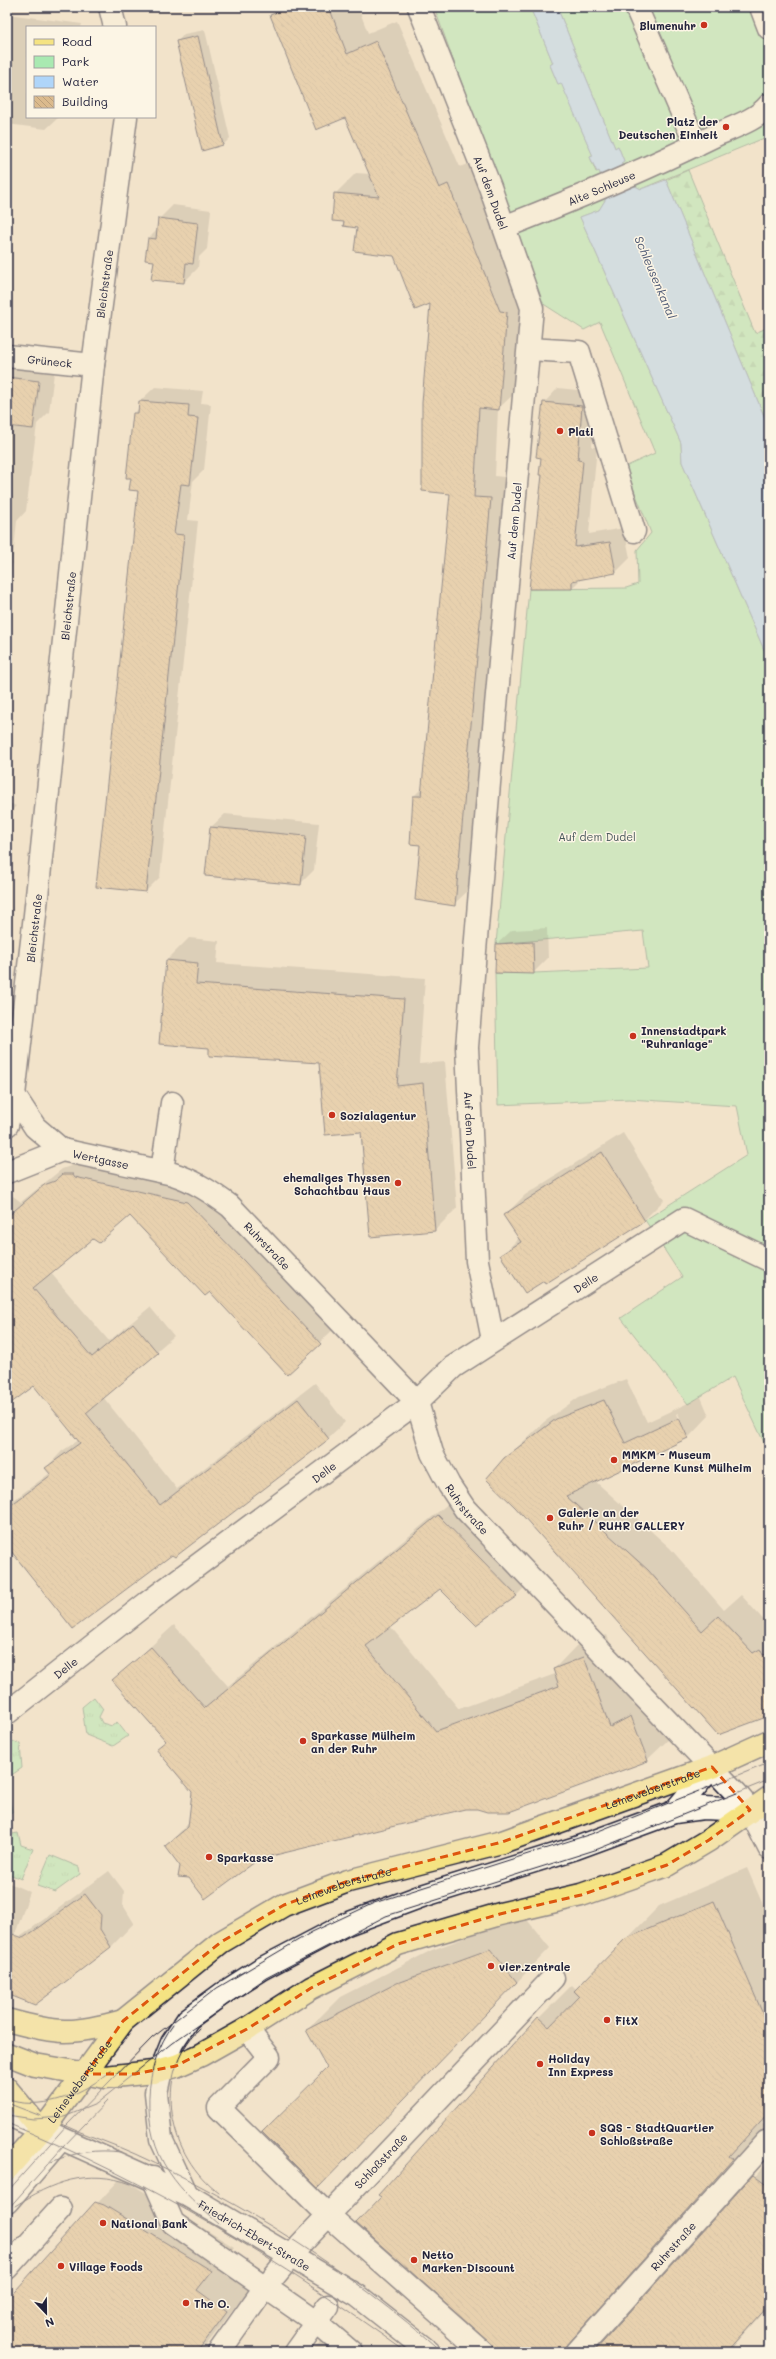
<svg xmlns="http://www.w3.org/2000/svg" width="776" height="2359" viewBox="0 0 776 2359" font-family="Mali,sans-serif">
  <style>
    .grass { fill: url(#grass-tufts); stroke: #668676 }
    .forest { fill: url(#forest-firs); stroke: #668676 }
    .green { fill: #a9e9b1; stroke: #668676 }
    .water { fill: #afd5f9; stroke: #778dad }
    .shadow { fill: #0003; fill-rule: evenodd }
    .building { fill: url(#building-back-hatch); stroke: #22223b }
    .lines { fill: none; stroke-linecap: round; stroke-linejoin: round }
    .minor-casing { stroke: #22223b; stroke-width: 25 }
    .major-casing { stroke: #22223b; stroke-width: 25 }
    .minor { stroke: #fcf5e5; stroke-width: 22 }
    .major { stroke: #f5e382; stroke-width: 22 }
    .tram { stroke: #22223b; stroke-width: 1 }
    .marked { fill: none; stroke: #de560e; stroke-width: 3; stroke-dasharray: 8 5; stroke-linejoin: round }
    .poi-dot { fill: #c8321e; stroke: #fcf5e5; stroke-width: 1.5 }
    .labels { text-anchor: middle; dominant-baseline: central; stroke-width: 3; stroke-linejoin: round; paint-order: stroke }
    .poi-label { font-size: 11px; font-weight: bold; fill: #22223b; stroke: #fcf5e5; text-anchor: start }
    .street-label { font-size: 11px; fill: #22223b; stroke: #fcf5e5 }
    .park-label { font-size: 11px; fill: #445458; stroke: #fcf5e5 }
    .water-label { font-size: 12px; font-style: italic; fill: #4c5874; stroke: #fcf5e5 }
  </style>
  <defs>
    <pattern id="grass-tufts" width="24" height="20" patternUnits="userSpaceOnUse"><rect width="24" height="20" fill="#a9e9b1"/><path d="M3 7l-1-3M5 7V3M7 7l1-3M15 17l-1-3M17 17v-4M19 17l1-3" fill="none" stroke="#91c899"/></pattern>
    <pattern id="forest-firs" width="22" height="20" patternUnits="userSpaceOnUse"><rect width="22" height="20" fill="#a9e9b1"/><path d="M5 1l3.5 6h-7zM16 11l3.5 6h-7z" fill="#91c899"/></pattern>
    <pattern id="building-back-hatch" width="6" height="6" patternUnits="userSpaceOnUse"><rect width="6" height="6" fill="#dbba8d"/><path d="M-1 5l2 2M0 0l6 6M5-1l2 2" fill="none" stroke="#bca07b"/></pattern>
  </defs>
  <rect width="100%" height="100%" fill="#f2e3cb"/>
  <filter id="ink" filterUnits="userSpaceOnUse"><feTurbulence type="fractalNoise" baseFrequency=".025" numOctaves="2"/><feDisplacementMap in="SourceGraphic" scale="8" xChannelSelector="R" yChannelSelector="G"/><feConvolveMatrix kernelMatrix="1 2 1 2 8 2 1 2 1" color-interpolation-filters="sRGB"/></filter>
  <g filter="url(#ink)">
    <path class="grass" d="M 94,1697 L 103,1709 L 99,1717 L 102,1723 L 112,1726 L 117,1722 L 128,1736 L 113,1746 L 86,1735 L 82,1707 Z
      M 7,1739 L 20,1744 L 22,1768 L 7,1778 Z
      M 7,1784 L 12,1812 L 7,1814 Z
      M 18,1833 L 21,1845 L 33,1849 L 21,1879 L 7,1873 L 7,1835 Z
      M 50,1855 L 79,1867 L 80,1874 L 55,1892 L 37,1886 Z"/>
    <path class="forest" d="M 688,170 L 755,333 L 769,327 L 769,428 L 666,180 Z"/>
    <path class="green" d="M 434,7 L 530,7 L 553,63 L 550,65 L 558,84 L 561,82 L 593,156 L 590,157 L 596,172 L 599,171 L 609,194 L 599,210 L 580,217 L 681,443 L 682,462 L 769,661 L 769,1453 L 733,1377 L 688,1404 L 621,1318 L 682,1277 L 645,1220 L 747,1155 L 737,1106 L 629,1099 L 498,1105 L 495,973 L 534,973 L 648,968 L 643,931 L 496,944 L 529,589 L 626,588 L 638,584 L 637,550 L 651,533 L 625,467 L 655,453 L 600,322 L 584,330 L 542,303 Z
      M 557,7 L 769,7 L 769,136 L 641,189 L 631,184 L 621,162 L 624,161 L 618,146 L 615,148 Z"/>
    <path class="water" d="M 530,7 L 557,7 L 615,148 L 618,146 L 624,161 L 621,163 L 631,184 L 641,189 L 666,180 L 769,428 L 769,661 L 682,462 L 681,443 L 580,217 L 599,210 L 609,194 L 599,171 L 597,172 L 590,157 L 593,156 L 561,83 L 558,84 L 550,65 L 553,63 Z"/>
    <path class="shadow" d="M 280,7 L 358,7 L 368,33 L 397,21 L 460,167 L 469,164 L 521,291 L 527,291 L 520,388 L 498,409 L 495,476 L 512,478 L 475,884 L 454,904 L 421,844 L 414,796 L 422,788 L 451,493 L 431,302 L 394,255 L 359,227 L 345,221 L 335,194 L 356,173 L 370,174 L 346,117 L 271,16 Z
      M 7,14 L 82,24 L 81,27 L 27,27 L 27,117 L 59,117 L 46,129 L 7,124 Z
      M 205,30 L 230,138 L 223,145 L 178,41 L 184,34 Z
      M 173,205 L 211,210 L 207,249 L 199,257 L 198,268 L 184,282 L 155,260 L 149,238 L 158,229 L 159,219 Z
      M 7,359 L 55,365 L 49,412 L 37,424 L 26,511 L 17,521 L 7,614 Z
      M 155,387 L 203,391 L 201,403 L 211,404 L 204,470 L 193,481 L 188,520 L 198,521 L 160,877 L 146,891 L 139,490 L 132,477 L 134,414 L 140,407 L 140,401 Z
      M 558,388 L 596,392 L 592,447 L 597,447 L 589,534 L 624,528 L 630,558 L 616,572 L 581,579 L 572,588 L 543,474 L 544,403 Z
      M 7,802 L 16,806 L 7,815 Z
      M 225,814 L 319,823 L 314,870 L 300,884 L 210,828 Z
      M 547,928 L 548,958 L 534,972 L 496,972 L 497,944 L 512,930 Z
      M 189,938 L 219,941 L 217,963 L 425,978 L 419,1064 L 445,1062 L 457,1208 L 435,1230 L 371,1236 L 362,1131 L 320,1063 L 210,1047 L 167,960 Z
      M 623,1133 L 664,1200 L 644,1220 L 544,1280 L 502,1255 L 519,1238 L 505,1215 L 525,1195 Z
      M 80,1157 L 203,1186 L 337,1326 L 287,1373 L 211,1290 L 130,1214 L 93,1238 L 50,1272 L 109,1341 L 150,1307 L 174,1336 L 103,1397 L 177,1489 L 315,1383 L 345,1422 L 328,1438 L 173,1554 L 7,1545 L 7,1505 L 50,1473 L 46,1468 L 62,1451 L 79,1440 L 34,1384 L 7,1400 L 7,1201 L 13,1196 L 21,1202 L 62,1169 L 73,1165 Z
      M 626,1379 L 647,1422 L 701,1397 L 709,1416 L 688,1438 L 595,1481 L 670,1548 L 724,1610 L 741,1595 L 769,1626 L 769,1715 L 505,1459 L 544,1422 L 579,1397 ZM 678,1413 L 685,1430 L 683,1430 L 676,1414 Z
      M 461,1493 L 539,1573 L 517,1595 L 476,1624 L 440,1588 L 390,1626 L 459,1709 L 555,1674 L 554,1669 L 576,1646 L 607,1635 L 633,1705 L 654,1694 L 670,1738 L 647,1760 L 477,1808 L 465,1808 L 181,1866 L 166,1846 L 189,1823 L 193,1792 L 158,1749 L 166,1740 L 114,1680 L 174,1625 L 228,1686 Z
      M 747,1868 L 769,1919 L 769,2115 L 762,2123 L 766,2126 L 600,2310 L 597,2316 L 608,2332 L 616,2329 L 769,2161 L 769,2307 L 728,2352 L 500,2352 L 539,2018 L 572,1985 L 577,1990 L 659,1906 Z
      M 109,1871 L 124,1891 L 123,1905 L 134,1923 L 111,1947 L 7,1993 L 7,1882 L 30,1892 L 12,1943 Z
      M 524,1916 L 550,1948 L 351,2153 L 328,2068 L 307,2030 L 340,1997 L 432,1950 Z
      M 119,2180 L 128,2182 L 234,2247 L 220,2267 L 249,2289 L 201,2352 L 7,2352 L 7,2301 Z
      M 324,2340 L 339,2352 L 310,2352 Z"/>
    <path class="building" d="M 290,7 L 329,7 L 347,54 L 376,41 L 439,188 L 448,184 L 500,311 L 507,312 L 499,410 L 479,408 L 474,497 L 491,498 L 455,906 L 415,900 L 420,845 L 410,844 L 413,796 L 421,796 L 450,494 L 422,491 L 422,403 L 430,304 L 415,310 L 394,256 L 354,251 L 357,228 L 343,226 L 344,222 L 332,221 L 334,193 L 379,197 L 345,118 L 316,130 L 270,15 Z
      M 198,36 L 223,145 L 202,151 L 176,41 Z
      M 158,218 L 198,223 L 193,264 L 186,263 L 184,283 L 151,280 L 154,261 L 145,260 L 148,238 L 156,239 Z
      M 7,377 L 39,381 L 33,429 L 7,426 Z
      M 139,401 L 189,405 L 188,417 L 198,418 L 190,485 L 181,484 L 174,534 L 184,535 L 146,892 L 96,887 L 138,491 L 129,490 L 131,478 L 126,478 L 133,413 L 138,413 Z
      M 543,402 L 582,406 L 578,460 L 583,461 L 575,547 L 610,542 L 616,573 L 572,581 L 572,589 L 529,589 L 542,475 L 539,475 L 541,458 L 536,457 Z
      M 210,827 L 306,836 L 301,885 L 205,876 Z
      M 533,942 L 534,974 L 495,973 L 496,944 Z
      M 166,960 L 198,963 L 196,984 L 404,999 L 397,1086 L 423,1083 L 435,1231 L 370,1237 L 361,1132 L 325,1135 L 319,1063 L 209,1056 L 209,1048 L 159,1044 Z
      M 602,1152 L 645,1221 L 545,1284 L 544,1281 L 525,1293 L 500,1255 L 521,1242 L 503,1215 Z
      M 63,1174 L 73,1174 L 75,1177 L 187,1202 L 244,1261 L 321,1344 L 287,1375 L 210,1292 L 205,1296 L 130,1216 L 99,1243 L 93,1239 L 33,1288 L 92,1357 L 133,1323 L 158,1353 L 86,1413 L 160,1505 L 298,1399 L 329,1439 L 175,1557 L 172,1555 L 73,1629 L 7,1546 L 7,1508 L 51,1475 L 45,1468 L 80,1443 L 34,1386 L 7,1406 L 7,1217 L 44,1185 L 55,1181 Z
      M 604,1400 L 625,1443 L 679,1418 L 688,1438 L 566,1496 L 648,1570 L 702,1631 L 718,1616 L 753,1653 L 760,1649 L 763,1655 L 769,1653 L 769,1716 L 718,1735 L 515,1507 L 486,1479 L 504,1458 L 556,1419 Z
      M 438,1515 L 517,1596 L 476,1625 L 440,1589 L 366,1646 L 436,1731 L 559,1686 L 553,1669 L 584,1657 L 610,1727 L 631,1716 L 648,1761 L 509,1812 L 487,1812 L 477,1809 L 465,1809 L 259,1859 L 205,1899 L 189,1878 L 178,1877 L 180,1866 L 165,1846 L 188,1827 L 192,1792 L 156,1749 L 166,1741 L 112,1680 L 151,1647 L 205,1708 Z
      M 85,1894 L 101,1915 L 100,1929 L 111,1947 L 35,2005 L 7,1994 L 7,1932 L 23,1938 L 40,1927 Z
      M 714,1901 L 769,2028 L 769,2112 L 729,2156 L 733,2159 L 568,2344 L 565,2352 L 498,2352 L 491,2343 L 356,2223 L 381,2197 L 378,2195 L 538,2017 L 549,2027 L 579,1996 L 574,1991 L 625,1939 Z
      M 490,1949 L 517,1982 L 318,2188 L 262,2132 L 327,2068 L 306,2030 L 397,1983 Z
      M 753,2175 L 769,2187 L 769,2305 L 727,2352 L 594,2352 Z
      M 95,2202 L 104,2205 L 212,2271 L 197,2290 L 227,2312 L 197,2352 L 7,2352 L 7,2300 Z"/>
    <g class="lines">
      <defs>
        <g id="minor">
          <path d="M 110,7 L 115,27"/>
          <path id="s1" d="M 419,7 L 490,187 L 532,308 L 489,783 L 467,1047 L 477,1261 L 493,1340"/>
          <path d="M 636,7 L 696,145"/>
          <path d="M 761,7 L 769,28"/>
          <path id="s2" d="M 504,227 C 576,199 645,170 714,136 C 731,128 757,120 769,105"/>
          <path d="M 529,349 L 579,352 L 634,531"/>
          <path id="s3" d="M 7,356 L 93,365"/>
          <path d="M 14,1095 L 35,1127 L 62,1150"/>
          <path id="s4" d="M 7,1125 L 14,1095 L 35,915 L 93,365 L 126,117"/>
          <path d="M 162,1171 L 172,1103"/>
          <path id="s5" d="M 7,1172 L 62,1150 L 173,1174 C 195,1181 212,1193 230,1206 L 417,1402 L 432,1453 L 449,1485 L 465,1509 L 736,1793 L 750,1810 L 769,1848"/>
          <path id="s6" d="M 7,1713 L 147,1603 L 417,1402 L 453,1367 L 684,1219 L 769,1260"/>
          <path d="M 674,1812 L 712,1767"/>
          <path d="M 247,2029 L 269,2057 L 219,2108 L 328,2215 L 483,2352"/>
          <path id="s7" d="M 7,2114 L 187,2195 L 358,2296 L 429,2352"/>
          <path d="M 153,2178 L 173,2223 L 317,2323 L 351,2352"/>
          <path d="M 187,2195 L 161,2139 L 156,2093 L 161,2070 L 172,2043 L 188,2019 L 222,1994 L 261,1969 L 347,1924 L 422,1896 L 576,1848 L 674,1812 L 703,1808 L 750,1810"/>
          <path d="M 7,2202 L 61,2139"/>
          <path d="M 7,2268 L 60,2209"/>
          <path id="s8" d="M 219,2352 L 266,2286 L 300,2245 L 553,1978"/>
          <path d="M 295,2352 L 328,2306"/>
          <path id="s9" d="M 577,2352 L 766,2142 L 769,2143"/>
        </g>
        <g id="major">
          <path d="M 7,2020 C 57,2034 72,2035 123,2021"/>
          <path d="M 7,2054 L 35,2065 L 105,2077 L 153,2072 L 176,2066 L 201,2055 L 247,2029 L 311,1988 L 398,1944 L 500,1914 L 581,1895 L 667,1865 L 709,1840 L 769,1798"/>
          <path d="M 7,2089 L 41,2130"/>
          <path id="s10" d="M 7,2169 L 51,2119 L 123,2021 L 221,1942 L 284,1905 L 348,1881 L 502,1842 L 712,1767 L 769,1741"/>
        </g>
      </defs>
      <use href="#minor" class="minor-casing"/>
      <use href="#major" class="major-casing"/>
      <use href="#minor" class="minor"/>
      <use href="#major" class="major"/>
      <path class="tram" d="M 173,2025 C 143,2065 140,2130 169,2172 C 182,2192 201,2208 219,2224
        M 199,2029 C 152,2076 168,2156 219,2193
        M 12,2101 C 46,2110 85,2093 111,2071
        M 7,2103 L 41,2116
        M 7,2115 L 33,2119 L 64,2117 L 96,2104 L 172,2043 L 266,1978 L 386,1916 L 598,1849 L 769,1780
        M 7,2123 C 153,2183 279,2260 406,2352
        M 62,2124 C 85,2135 111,2143 135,2154 C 245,2204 352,2272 442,2352
        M 51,2162 C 75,2152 96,2149 121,2152
        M 7,2192 L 66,2126 L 152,2038 L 217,1988 L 312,1932 L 374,1903 L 591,1834 L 769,1763
        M 15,2206 C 52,2182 88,2168 131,2184
        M 7,2210 L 63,2147 L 107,2101"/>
    </g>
  </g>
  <path d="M0 0H776V2359H0ZM 712,1767 L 750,1810 L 709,1840 L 667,1865 L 581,1895 L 500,1914 L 398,1944 L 311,1988 L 247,2029 L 176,2066 L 135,2074 L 86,2074 L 123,2021 L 221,1942 L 284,1905 L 348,1881 L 502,1842 Z" fill="#f2e3cb" fill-opacity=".55" fill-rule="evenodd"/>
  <path class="marked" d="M 712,1767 L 750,1810 L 709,1840 L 667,1865 L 581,1895 L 500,1914 L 398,1944 L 311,1988 L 247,2029 L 176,2066 L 135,2074 L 86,2074 L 123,2021 L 221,1942 L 284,1905 L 348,1881 L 502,1842 Z"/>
  <g class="poi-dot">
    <circle cx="704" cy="25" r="4"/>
    <circle cx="726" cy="127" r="4"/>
    <circle cx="560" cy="431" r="4"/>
    <circle cx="633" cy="1036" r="4"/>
    <circle cx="332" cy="1115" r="4"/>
    <circle cx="398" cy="1183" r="4"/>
    <circle cx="614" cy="1460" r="4"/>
    <circle cx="550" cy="1518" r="4"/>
    <circle cx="303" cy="1741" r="4"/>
    <circle cx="209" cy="1857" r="4"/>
    <circle cx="491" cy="1966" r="4"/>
    <circle cx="607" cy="2020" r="4"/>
    <circle cx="540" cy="2064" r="4"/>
    <circle cx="592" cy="2133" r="4"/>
    <circle cx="103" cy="2223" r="4"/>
    <circle cx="414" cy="2260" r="4"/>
    <circle cx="61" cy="2266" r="4"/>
    <circle cx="186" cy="2303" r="4"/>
  </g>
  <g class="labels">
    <g class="poi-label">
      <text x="696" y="25" text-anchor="end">Blumenuhr</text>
      <text x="718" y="121" text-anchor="end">Platz der<tspan x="718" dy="13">Deutschen Einheit</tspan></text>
      <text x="568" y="431">Plati</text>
      <text x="641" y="1030">Innenstadtpark<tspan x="641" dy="13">"Ruhranlage"</tspan></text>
      <text x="340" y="1115">Sozialagentur</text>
      <text x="390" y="1177" text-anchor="end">ehemaliges Thyssen<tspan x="390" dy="13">Schachtbau Haus</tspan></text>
      <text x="622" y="1454">MMKM - Museum<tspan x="622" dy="13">Moderne Kunst Mülheim</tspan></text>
      <text x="558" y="1512">Galerie an der<tspan x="558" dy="13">Ruhr / RUHR GALLERY</tspan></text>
      <text x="311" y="1735">Sparkasse Mülheim<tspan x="311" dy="13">an der Ruhr</tspan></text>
      <text x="217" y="1857">Sparkasse</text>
      <text x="499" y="1966">vier.zentrale</text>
      <text x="615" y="2020">FitX</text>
      <text x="548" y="2058">Holiday<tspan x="548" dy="13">Inn Express</tspan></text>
      <text x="600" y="2127">SQS - StadtQuartier<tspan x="600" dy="13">Schloßstraße</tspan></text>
      <text x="111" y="2223">National Bank</text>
      <text x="422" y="2254">Netto<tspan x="422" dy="13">Marken-Discount</tspan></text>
      <text x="69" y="2266">Village Foods</text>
      <text x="194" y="2303">The O.</text>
    </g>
    <g class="street-label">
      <text stroke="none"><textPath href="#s2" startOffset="105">Alte Schleuse</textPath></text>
      <text stroke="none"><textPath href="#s1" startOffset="199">Auf dem Dudel</textPath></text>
      <text stroke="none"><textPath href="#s4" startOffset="847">Bleichstraße</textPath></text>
      <text stroke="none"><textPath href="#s3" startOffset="43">Grüneck</textPath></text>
      <text transform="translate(514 521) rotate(-85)">Auf dem Dudel</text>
      <text stroke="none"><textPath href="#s4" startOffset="523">Bleichstraße</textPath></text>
      <text stroke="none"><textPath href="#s4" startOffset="199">Bleichstraße</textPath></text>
      <text stroke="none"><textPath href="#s1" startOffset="1147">Auf dem Dudel</textPath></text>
      <text stroke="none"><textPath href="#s5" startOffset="99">Wertgasse</textPath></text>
      <text stroke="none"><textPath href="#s5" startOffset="293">Ruhrstraße</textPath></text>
      <text stroke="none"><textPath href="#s6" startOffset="722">Delle</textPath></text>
      <text stroke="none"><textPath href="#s6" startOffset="398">Delle</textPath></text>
      <text stroke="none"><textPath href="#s5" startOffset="629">Ruhrstraße</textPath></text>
      <text stroke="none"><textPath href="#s6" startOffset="74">Delle</textPath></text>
      <text stroke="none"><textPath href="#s10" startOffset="774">Leineweberstraße</textPath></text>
      <text stroke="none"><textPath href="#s10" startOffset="450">Leineweberstraße</textPath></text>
      <text stroke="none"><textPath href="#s10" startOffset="114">Leineweberstraße</textPath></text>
      <text stroke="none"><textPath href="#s8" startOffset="251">Schloßstraße</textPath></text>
      <text stroke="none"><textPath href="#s7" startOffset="276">Friedrich-Ebert-Straße</textPath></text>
      <text stroke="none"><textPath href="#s9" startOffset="143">Ruhrstraße</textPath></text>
    </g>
    <g class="park-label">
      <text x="597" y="836">Auf dem Dudel</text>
    </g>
    <g class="water-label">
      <text transform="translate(656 277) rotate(67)">Schleusenkanal</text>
    </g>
  </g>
  <rect width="776" height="2359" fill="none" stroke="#fcf5e5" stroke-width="24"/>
  <rect x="12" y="12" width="752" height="2335" fill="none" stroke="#22223b" stroke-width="1.5" filter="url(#ink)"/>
  <rect x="26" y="26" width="130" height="92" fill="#fcf5e5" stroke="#a5a1a1"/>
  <rect x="34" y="39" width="20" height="6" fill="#f5e382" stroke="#a5a1a1"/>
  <text x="62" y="46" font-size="12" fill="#22223b">Road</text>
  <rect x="34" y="56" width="20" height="12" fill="#a9e9b1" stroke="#a5a1a1"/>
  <text x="62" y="66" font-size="12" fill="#22223b">Park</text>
  <rect x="34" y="76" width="20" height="12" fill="#afd5f9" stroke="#a5a1a1"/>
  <text x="62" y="86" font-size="12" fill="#22223b">Water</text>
  <rect x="34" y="96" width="20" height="12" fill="url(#building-back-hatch)" stroke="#a5a1a1"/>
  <text x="62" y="106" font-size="12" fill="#22223b">Building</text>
  <g transform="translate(46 2313) rotate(158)" stroke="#fcf5e5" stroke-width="3" paint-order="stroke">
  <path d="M0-3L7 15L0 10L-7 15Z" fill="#22223b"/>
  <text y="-6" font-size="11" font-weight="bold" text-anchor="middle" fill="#22223b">N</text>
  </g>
</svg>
